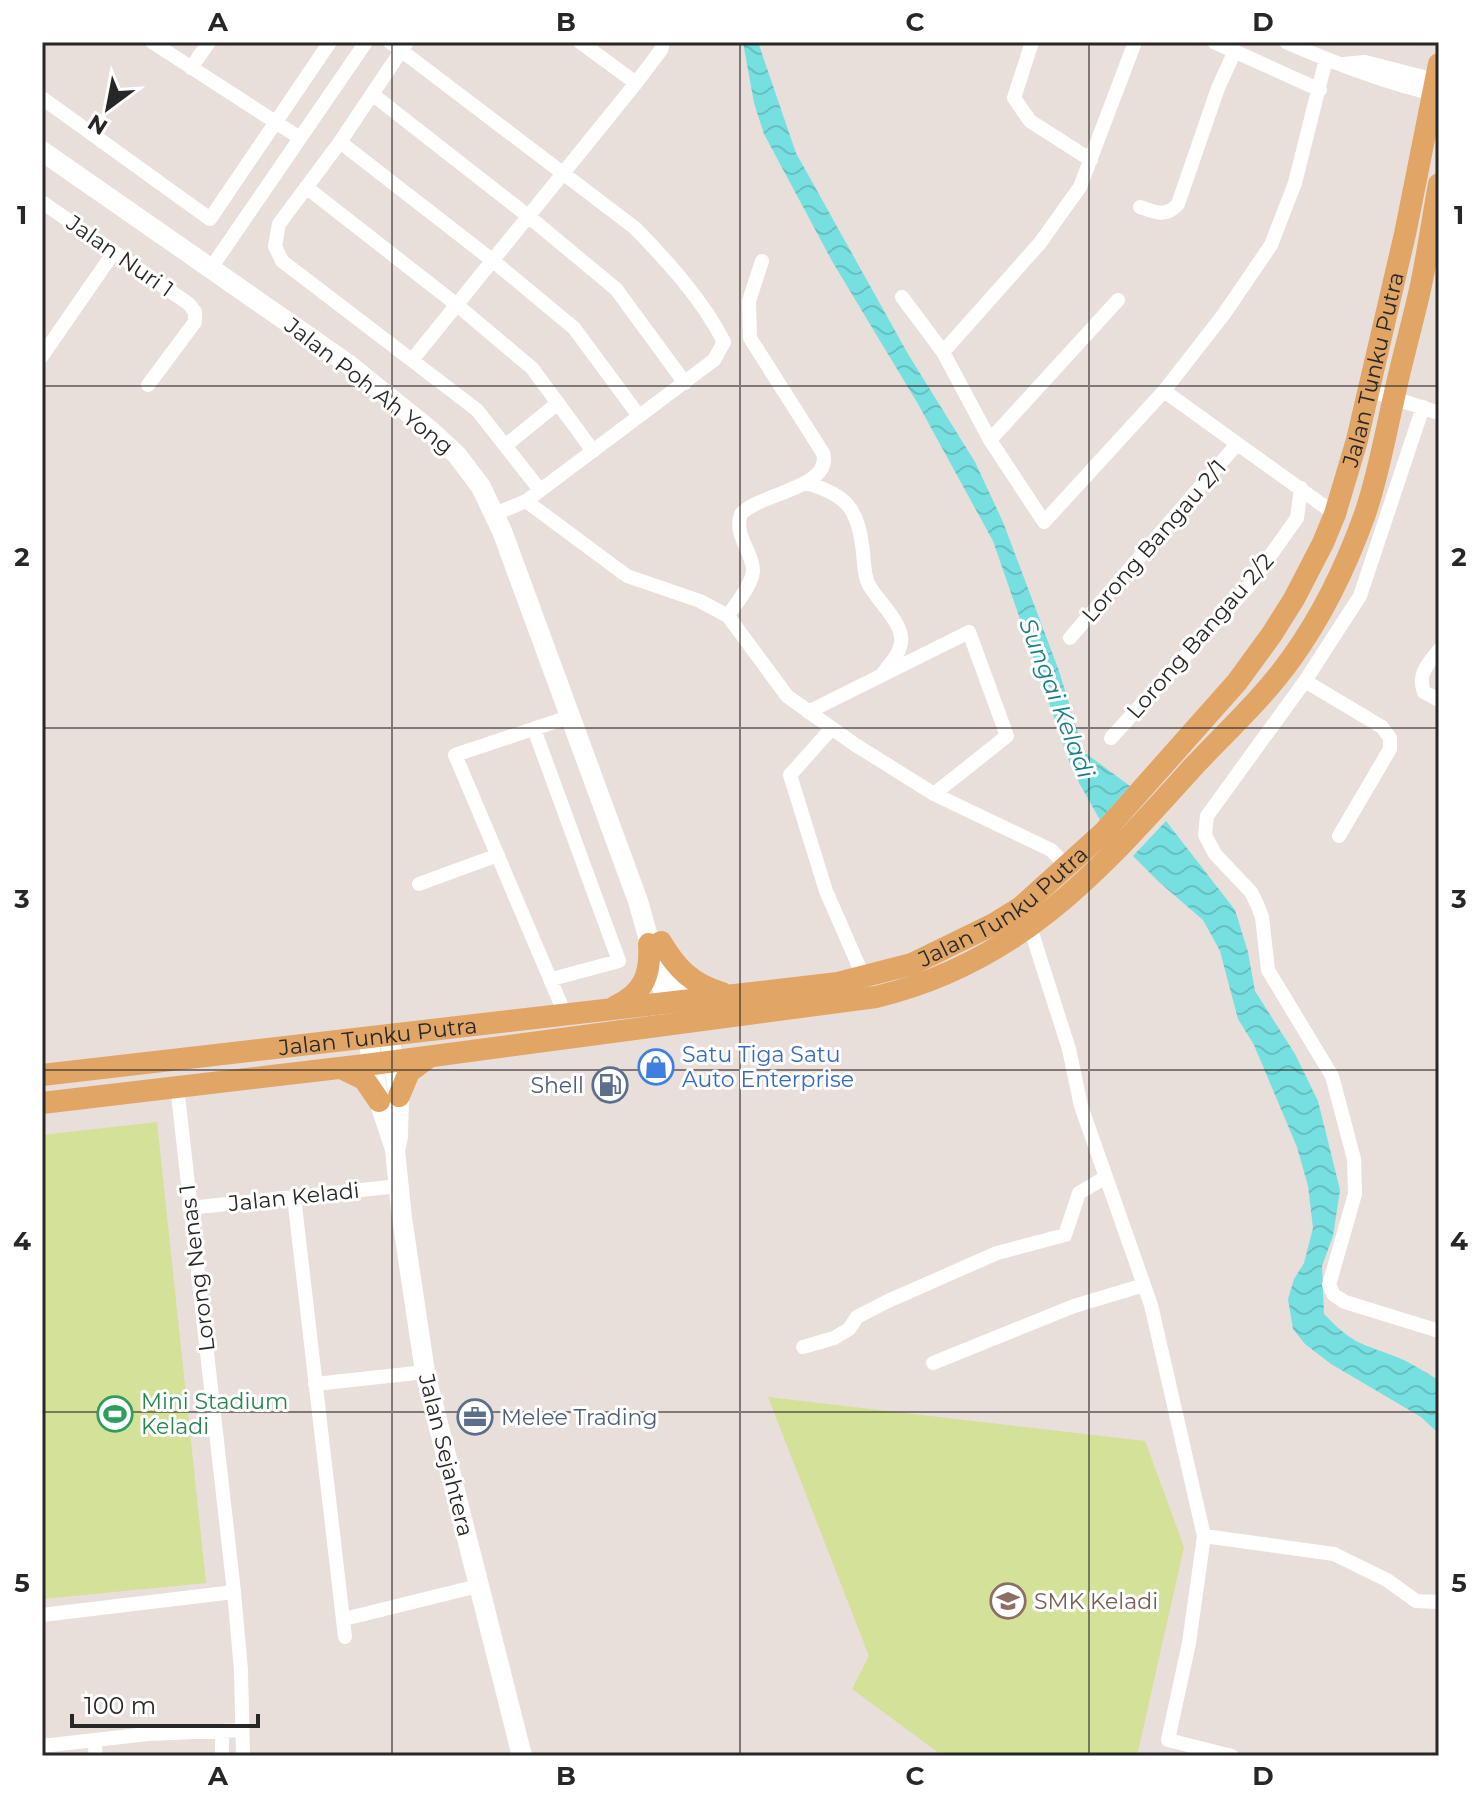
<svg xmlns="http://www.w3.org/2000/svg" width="1481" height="1798" viewBox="0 0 1481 1798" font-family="Montserrat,sans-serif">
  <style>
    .pitch { fill: #d4e198 }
    .water { fill: url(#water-waves) }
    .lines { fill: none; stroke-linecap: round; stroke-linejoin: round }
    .street { stroke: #fff; stroke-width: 14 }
    .secondary { stroke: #fff; stroke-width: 20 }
    .primary { stroke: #e1a566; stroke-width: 22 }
    .grid { fill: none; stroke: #272727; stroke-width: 2; stroke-opacity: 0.55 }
    .labels { text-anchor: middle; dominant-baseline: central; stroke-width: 6; stroke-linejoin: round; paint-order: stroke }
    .street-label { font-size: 22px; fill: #272727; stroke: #fff }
    .shop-label { font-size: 22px; fill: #366cbe; stroke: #fff; text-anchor: start }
    .service-label { font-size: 22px; fill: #4e5e75; stroke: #fff; text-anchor: end }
    .leisure-label { font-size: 22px; fill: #27864d; stroke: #fff; text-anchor: start }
    .education-label { font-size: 22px; fill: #785e54; stroke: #fff; text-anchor: start }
    .water-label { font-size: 24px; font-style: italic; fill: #1a7e88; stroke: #fff }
    .neatline { fill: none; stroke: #272727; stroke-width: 3 }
    .grid-label { font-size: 26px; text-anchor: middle; font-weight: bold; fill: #272727 }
  </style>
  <defs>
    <pattern id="water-waves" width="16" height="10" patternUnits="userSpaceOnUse" patternTransform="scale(2)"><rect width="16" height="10" fill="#76e0e1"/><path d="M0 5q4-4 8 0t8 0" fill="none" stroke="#66c0c1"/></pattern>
  </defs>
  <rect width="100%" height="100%" fill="#e8deda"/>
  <path class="pitch" d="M 157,1122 L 206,1583 L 42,1599 L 42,1135 Z
    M 768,1397 L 1145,1441 L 1184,1547 L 1137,1756 L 943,1756 L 852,1689 L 869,1656 Z"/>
  <path class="water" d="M 743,42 L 758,42 L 796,153 L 908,354 L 975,462 L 1003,522 L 1059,671 L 1084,752 L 1130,786 L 1100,820 L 1073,772 L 993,541 L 918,404 L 832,261 L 764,134 L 754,103 Z
    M 1166,821 L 1235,910 L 1248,952 L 1255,991 L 1295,1054 L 1318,1101 L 1340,1190 L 1333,1236 L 1322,1266 L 1324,1314 C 1352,1343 1357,1342 1394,1356 C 1409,1361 1424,1372 1439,1380 L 1439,1434 L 1421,1417 L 1331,1364 L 1305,1344 L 1293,1329 L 1288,1299 L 1294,1279 L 1304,1263 L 1313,1228 L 1308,1186 L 1297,1147 L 1254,1045 L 1238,1019 L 1220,951 L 1203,920 L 1159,882 L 1133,856 Z"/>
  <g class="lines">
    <path class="street" d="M 152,42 L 300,138
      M 390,42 L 635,228 C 668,262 702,299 724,342 L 714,360 L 526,501 L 495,514
      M 407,42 L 340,142 L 279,224 L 275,246 L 282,261 L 477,410 L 540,490
      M 580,42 L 636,83
      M 1032,42 L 1014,98 L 1030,121 L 1091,160
      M 1214,42 L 1320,90
      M 1286,42 C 1336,64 1386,83 1439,95
      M 1343,64 L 1365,62 L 1439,81
      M 191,68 L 209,42
      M 372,94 L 528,216 L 616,289 L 685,383
      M 42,98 L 210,219 L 330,42
      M 340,142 L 492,260 L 574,328 L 639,416
      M 306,187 L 457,305 L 532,368 L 593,451
      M 42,202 L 189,304 L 195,312 L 195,322 L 148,385
      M 1140,207 C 1155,212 1166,218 1178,204 L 1218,88 L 1234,53
      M 211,268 L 366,42
      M 902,297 L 943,352 L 990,440 L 1044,522 L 1164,391 L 1224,314 L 1271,245 L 1295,183 L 1326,59
      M 943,352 L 1040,243 L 1080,187 L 1135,42
      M 42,356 L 114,252
      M 412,360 L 636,83 L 661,50 L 663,42
      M 1369,390 L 1439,413
      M 1164,391 L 1335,514
      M 1423,407 L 1360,596 L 1305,681 L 1207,816 L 1205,835 L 1215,854 L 1251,892 L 1257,904 L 1262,917 L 1268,970 L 1332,1076 L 1354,1159 L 1355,1194 L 1329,1285 L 1334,1295 L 1345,1302 L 1439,1331
      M 990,440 L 1118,300
      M 506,445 L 558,403
      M 806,483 C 848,495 858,509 863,552 C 864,562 864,574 868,583 C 876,601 908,625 900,647 C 898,656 889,665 883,673
      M 526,501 L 627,576 L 700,601 L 728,616 L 787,696 L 854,744 L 934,794 L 1051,850 L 1068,867
      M 728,616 C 735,604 752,586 753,571 C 753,551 733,535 741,514 C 760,493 833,488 823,453 L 750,338 L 749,301 L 762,261
      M 1070,638 L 1237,444
      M 1439,650 C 1428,664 1417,674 1424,692 L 1439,700
      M 1305,681 L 1382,727 L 1390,738 L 1390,749 L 1339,836
      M 808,712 L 969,632 L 1007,736 L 934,794
      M 832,728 L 790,775 L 826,891 L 864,978
      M 534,729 L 619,961 L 552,979
      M 1111,738 L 1248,587 L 1297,518 L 1301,488
      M 419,884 L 498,855
      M 1030,927 L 1069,1049 L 1081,1106 L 1151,1305 L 1204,1536 L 1189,1643 L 1168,1740 L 1232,1756
      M 565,1014 L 455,755 L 569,717
      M 177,1086 L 234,1592 L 241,1670 L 243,1756
      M 294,1197 L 345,1637
      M 189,1208 L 399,1186
      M 803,1347 L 834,1338 L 849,1329 L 857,1317 L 888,1301 L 997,1253 L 1065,1235 L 1079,1193 L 1106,1177
      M 933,1363 L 1074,1306 L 1144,1285
      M 315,1384 L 425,1372
      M 1204,1536 L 1334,1554 L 1387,1580 L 1416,1601 L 1439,1602
      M 42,1615 L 234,1592
      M 344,1619 L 478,1586
      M 222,1731 L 222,1756
      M 94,1740 L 96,1756
      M 42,1746 L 148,1734 L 242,1730"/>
    <path class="secondary" d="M 42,151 L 348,364 L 431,431 L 457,455 L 481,487 L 502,531 L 638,901 L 671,1019
      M 665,954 L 687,1014
      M 389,1035 L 399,1096 L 398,1137 L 395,1150 L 402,1218 L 425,1372 L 522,1756
      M 368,1038 L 379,1101 L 394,1146"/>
    <g class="primary">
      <path d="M 661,942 C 677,969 692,984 722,993"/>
      <path d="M 616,1006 C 644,993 651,974 649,944"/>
      <path d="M 341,1068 L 364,1079 L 379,1101"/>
      <path id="s1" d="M 42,1075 L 838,983 L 912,964 L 992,925 L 1021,907 L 1103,833 L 1237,682 L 1272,634 L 1294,599 L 1323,543 L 1335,514 L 1357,440 L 1405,234 L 1439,64"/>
      <path d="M 399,1096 L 409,1072 L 429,1057"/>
      <path d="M 42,1103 L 373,1064 L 876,997 C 1019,963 1099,871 1193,767 C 1226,732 1263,698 1291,659 C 1322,616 1347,564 1365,514 C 1378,476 1385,436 1394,397 C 1402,359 1413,322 1421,285 C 1428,252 1433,217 1439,184"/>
    </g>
  </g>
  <path class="grid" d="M 392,42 L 392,1756M 740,42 L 740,1756M 1089,42 L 1089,1756M 42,386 L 1439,386M 42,728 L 1439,728M 42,1070 L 1439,1070M 42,1412 L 1439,1412"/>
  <defs>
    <symbol id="shop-ring" viewBox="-11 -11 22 22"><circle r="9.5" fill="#fff" stroke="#3f7fe0" stroke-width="1.5"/><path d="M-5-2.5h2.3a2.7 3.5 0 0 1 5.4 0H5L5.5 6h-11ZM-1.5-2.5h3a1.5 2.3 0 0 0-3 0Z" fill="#3f7fe0"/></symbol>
    <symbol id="fuel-ring" viewBox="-11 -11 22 22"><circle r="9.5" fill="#fff" stroke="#5c6f8a" stroke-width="1.5"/><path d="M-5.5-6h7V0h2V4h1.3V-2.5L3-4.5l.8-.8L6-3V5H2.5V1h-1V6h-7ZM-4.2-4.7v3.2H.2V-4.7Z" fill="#5c6f8a"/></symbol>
    <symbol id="stadium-ring" viewBox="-11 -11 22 22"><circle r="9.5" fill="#fff" stroke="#2e9e5b" stroke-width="1.5"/><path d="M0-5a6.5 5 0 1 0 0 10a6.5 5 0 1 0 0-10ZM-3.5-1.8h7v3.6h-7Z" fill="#2e9e5b"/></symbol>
    <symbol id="office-ring" viewBox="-11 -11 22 22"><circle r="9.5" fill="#fff" stroke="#5c6f8a" stroke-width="1.5"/><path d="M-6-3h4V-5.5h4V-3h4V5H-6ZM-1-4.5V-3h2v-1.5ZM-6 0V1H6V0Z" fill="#5c6f8a"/></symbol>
    <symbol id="school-ring" viewBox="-11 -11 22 22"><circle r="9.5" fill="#fff" stroke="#8d6e63" stroke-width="1.5"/><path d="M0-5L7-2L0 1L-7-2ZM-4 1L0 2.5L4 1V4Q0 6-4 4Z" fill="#8d6e63"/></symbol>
  </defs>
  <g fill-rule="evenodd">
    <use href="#shop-ring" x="636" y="1047" width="40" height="40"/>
    <use href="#fuel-ring" x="590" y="1065" width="40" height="40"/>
    <use href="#stadium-ring" x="95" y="1394" width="40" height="40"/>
    <use href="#office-ring" x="455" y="1397" width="40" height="40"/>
    <use href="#school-ring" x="988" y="1581" width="40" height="40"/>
  </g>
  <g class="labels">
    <g class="street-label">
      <text transform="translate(120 256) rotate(35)">Jalan Nuri 1</text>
      <text stroke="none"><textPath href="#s1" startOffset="1658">Jalan Tunku Putra</textPath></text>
      <text transform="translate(369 386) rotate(38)">Jalan Poh Ah Yong</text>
      <text transform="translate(1154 541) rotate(-49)">Lorong Bangau 2/1</text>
      <text transform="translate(1200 636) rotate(-49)">Lorong Bangau 2/2</text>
      <text stroke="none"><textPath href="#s1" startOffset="986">Jalan Tunku Putra</textPath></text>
      <text stroke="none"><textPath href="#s1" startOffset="338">Jalan Tunku Putra</textPath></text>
      <text transform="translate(294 1197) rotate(-6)">Jalan Keladi</text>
      <text transform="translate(197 1268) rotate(-97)">Lorong Nenas 1</text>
      <text transform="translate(446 1455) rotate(76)">Jalan Sejahtera</text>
    </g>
    <g class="shop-label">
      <text x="682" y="1054">Satu Tiga Satu<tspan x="682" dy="25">Auto Enterprise</tspan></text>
    </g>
    <g class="service-label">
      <text x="584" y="1085">Shell</text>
      <text x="501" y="1417" text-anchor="start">Melee Trading</text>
    </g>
    <g class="leisure-label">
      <text x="141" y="1401">Mini Stadium<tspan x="141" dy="25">Keladi</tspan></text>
    </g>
    <g class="education-label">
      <text x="1034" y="1601">SMK Keladi</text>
    </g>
    <g class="water-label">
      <text transform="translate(1057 698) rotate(69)">Sungai Keladi</text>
    </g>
  </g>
  <rect width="1481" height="1798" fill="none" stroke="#ffffff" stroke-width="88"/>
  <g transform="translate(108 108) rotate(212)" stroke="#ffffff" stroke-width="6" paint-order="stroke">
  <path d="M0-6L14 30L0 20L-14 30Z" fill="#272727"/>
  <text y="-12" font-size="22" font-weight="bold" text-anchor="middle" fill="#272727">N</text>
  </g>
  <path d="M72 1714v12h186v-12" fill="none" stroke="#272727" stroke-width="4"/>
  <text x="84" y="1714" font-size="24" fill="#272727" stroke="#ffffff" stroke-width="6" paint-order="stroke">100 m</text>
  <rect x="44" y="44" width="1393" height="1710" class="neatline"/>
  <g class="grid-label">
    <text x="218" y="31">A</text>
    <text x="566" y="31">B</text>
    <text x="915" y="31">C</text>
    <text x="1263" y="31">D</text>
    <text x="22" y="224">1</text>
    <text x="1459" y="224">1</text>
    <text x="22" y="566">2</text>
    <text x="1459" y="566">2</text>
    <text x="22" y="908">3</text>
    <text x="1459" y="908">3</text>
    <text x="22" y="1250">4</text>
    <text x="1459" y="1250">4</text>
    <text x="22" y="1592">5</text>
    <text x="1459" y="1592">5</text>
    <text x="218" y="1785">A</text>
    <text x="566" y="1785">B</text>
    <text x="915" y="1785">C</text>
    <text x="1263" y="1785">D</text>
  </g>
</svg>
